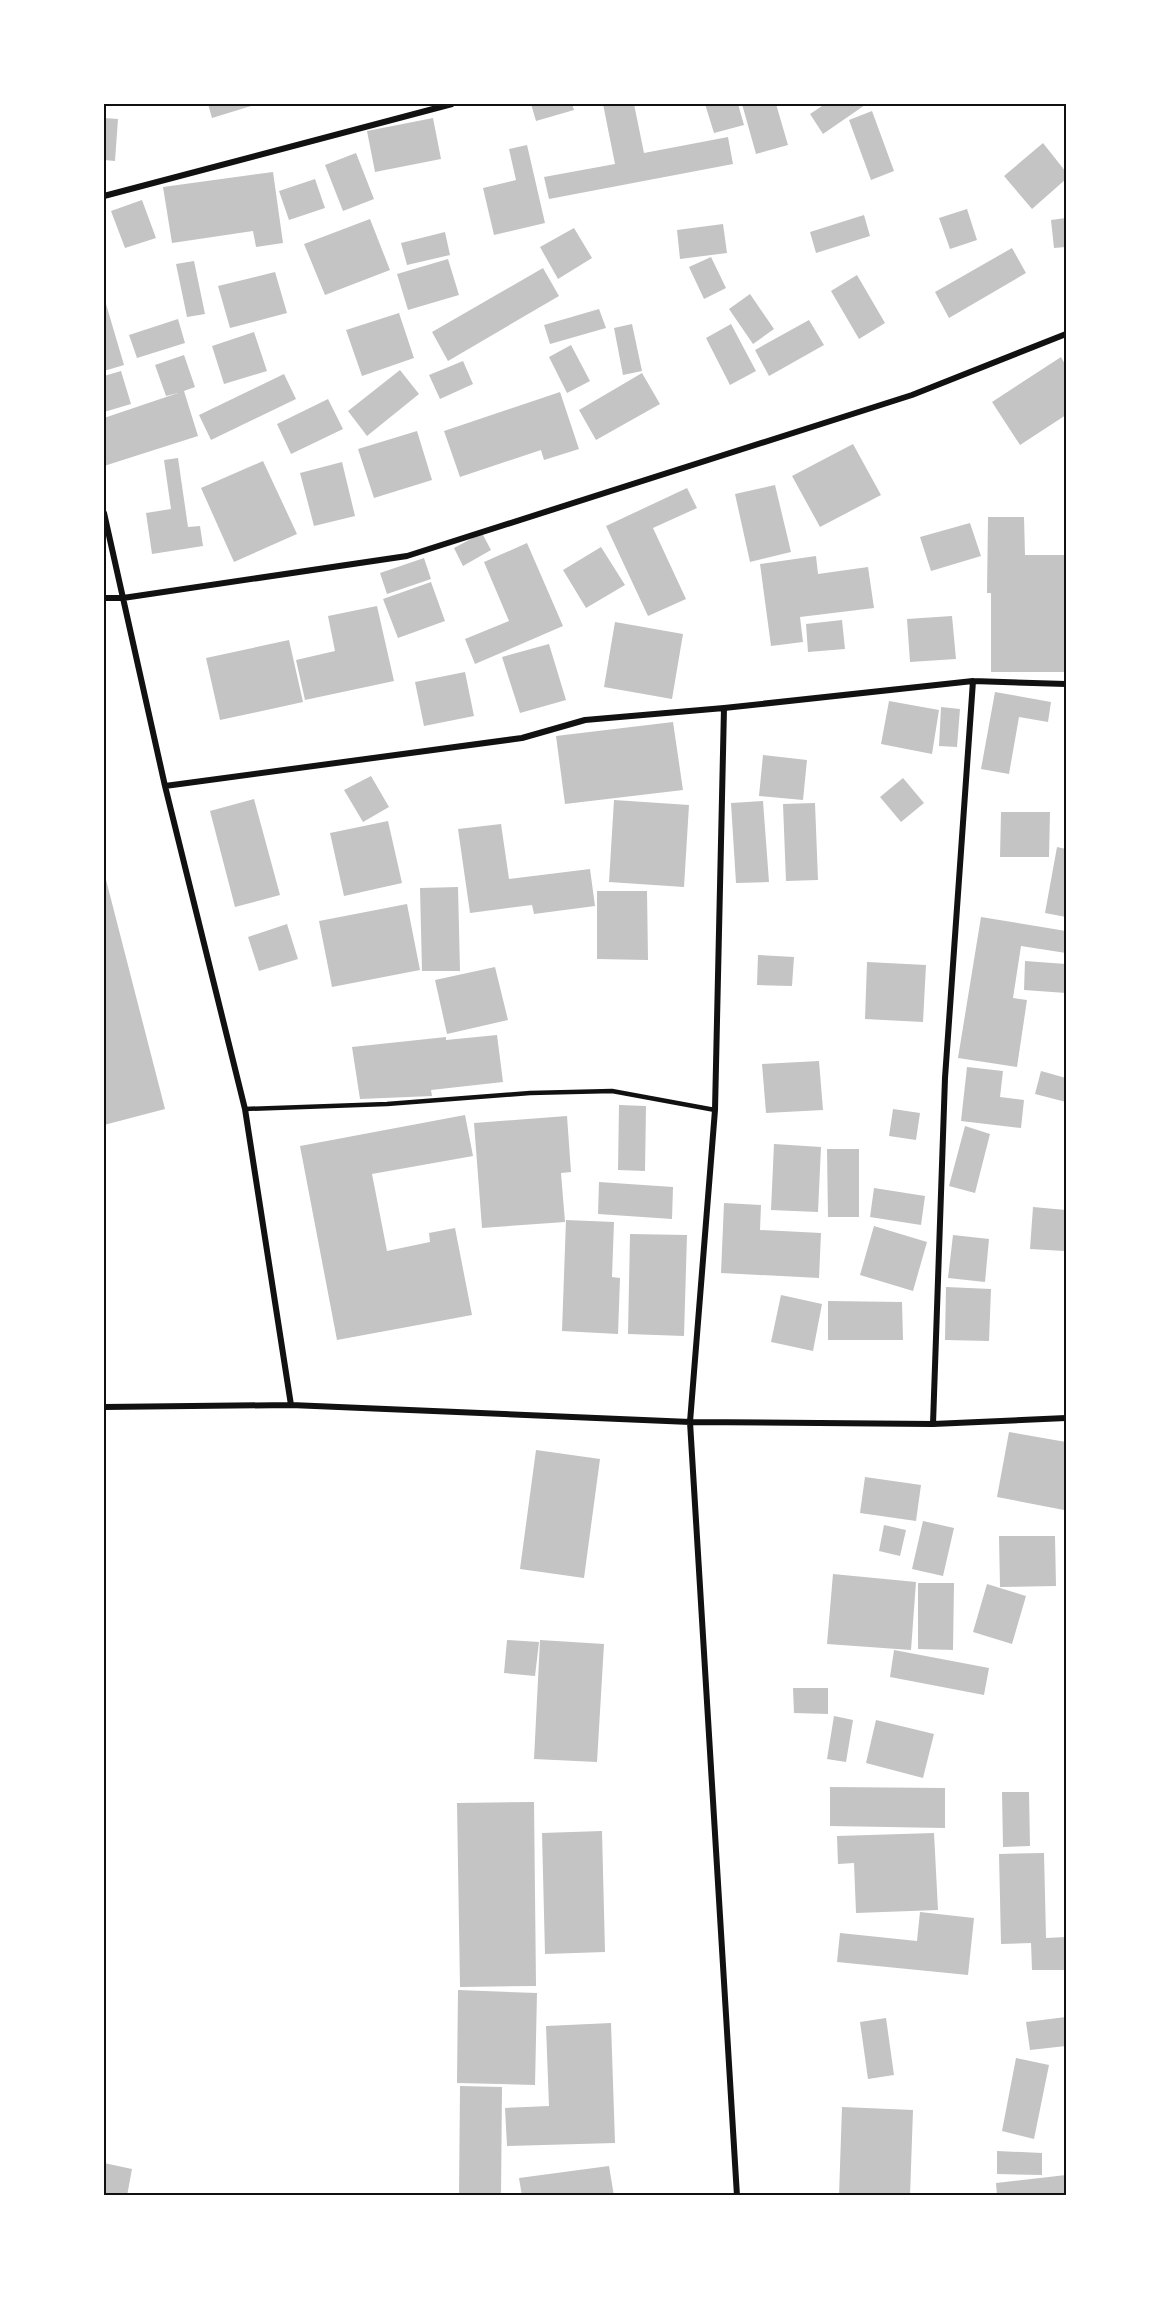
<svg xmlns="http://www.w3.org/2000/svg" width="1170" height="2299" viewBox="0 0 1170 2299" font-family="Lato,sans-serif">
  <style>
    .building { fill: #c4c4c4 }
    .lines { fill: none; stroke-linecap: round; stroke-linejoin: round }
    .service { stroke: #111; stroke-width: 4.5 }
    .minor { stroke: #111; stroke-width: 6 }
    .neatline { fill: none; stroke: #111; stroke-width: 2 }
  </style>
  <rect width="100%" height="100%" fill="#fff"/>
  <path class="building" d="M 208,104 L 258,104 L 212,118 Z
    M 531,104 L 572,104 L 574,110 L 536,121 Z
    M 603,104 L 634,104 L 644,153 L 728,137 L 733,164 L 549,199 L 544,177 L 615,164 Z
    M 705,104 L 738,104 L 744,125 L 714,133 Z
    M 742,104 L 776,104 L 788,145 L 756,154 Z
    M 825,104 L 864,104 L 865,105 L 823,134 L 810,114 Z
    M 872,111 L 894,171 L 871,180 L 849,120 Z
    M 104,118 L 118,119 L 115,161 L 104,160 Z
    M 433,118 L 441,159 L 375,172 L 367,131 Z
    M 1043,143 L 1066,172 L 1066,179 L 1032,209 L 1004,176 Z
    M 527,145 L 545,223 L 494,235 L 483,188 L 516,180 L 509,149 Z
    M 356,153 L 374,199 L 343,211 L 325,165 Z
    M 273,172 L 283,243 L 256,247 L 253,231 L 172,243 L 163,187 Z
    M 315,179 L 325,208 L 289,220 L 279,191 Z
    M 142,200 L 156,238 L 125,248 L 111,211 Z
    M 967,209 L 977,240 L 950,249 L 939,218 Z
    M 864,215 L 870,236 L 816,253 L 810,232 Z
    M 1066,218 L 1066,247 L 1054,248 L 1051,220 Z
    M 370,219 L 390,270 L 325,295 L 304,244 Z
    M 723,224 L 727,253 L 680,259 L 677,230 Z
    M 574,228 L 592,258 L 558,279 L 540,247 Z
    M 445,232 L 450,255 L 407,265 L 401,243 Z
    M 1012,248 L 1026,273 L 949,318 L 935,292 Z
    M 711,257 L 726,288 L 704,299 L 689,267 Z
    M 448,259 L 459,295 L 408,310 L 397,274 Z
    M 194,261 L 205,314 L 187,317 L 176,264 Z
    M 543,268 L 559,296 L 448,361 L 432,332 Z
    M 275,272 L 287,313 L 230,328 L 218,286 Z
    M 857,275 L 885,323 L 859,339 L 831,291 Z
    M 750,294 L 774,329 L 753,344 L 729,309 Z
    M 106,304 L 124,365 L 104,371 L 104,305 Z
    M 599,309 L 606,328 L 550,344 L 544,325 Z
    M 399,313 L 414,358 L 362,376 L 346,330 Z
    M 178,319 L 185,343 L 137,358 L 129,335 Z
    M 809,320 L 824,345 L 769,376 L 755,350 Z
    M 632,324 L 642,371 L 623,375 L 614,328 Z
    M 731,324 L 756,371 L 730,385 L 706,338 Z
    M 254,332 L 267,371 L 224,384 L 212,346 Z
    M 571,345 L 590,381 L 567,393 L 549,357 Z
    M 184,355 L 195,387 L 184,391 L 198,436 L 104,466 L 104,418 L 178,393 L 166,396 L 155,365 Z
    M 1061,357 L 1066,366 L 1066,415 L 1020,445 L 992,402 Z
    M 463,361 L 473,384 L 440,399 L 429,375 Z
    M 400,370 L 419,394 L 367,436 L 348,411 Z
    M 121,371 L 131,404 L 104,412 L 104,376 Z
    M 642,373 L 660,404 L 596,440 L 579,410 Z
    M 284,374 L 296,399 L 211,440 L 199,415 Z
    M 560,392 L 579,449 L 544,460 L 541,450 L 460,477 L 444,431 Z
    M 328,399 L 343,429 L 291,454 L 277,424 Z
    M 417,431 L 432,480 L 374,498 L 358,449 Z
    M 853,444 L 881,495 L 820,527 L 792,476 Z
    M 178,458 L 188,527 L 200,526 L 203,546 L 152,554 L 146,513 L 171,509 L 164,460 Z
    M 263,461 L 297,534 L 234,562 L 201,488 Z
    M 342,462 L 355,516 L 314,526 L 300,473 Z
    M 775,485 L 791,552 L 750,562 L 735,494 Z
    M 687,488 L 697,508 L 653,528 L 686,599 L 648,616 L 606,526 Z
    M 988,517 L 1024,517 L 1025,555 L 1066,555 L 1066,672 L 991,672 L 991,593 L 987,593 Z
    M 970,523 L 981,556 L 931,571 L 920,537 Z
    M 482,533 L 491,550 L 463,566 L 454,548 Z
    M 527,543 L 563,626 L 475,664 L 465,639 L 509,621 L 484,562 Z
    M 601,547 L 625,585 L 586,608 L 563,570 Z
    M 816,556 L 818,574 L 868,567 L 874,608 L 800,617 L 803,642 L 771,646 L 760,564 Z
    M 424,558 L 431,579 L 387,594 L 380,573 Z
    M 431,582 L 445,621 L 398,638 L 383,599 Z
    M 377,606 L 394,681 L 305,700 L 296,660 L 335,651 L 328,616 Z
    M 952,616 L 956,659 L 910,662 L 907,619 Z
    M 842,620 L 845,649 L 808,652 L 806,624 Z
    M 615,622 L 683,634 L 672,699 L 604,687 Z
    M 289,640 L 303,702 L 220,720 L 206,658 Z
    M 549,644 L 566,700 L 520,713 L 502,657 Z
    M 465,672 L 474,716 L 424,726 L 415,682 Z
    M 995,692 L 1051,702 L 1048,722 L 1019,717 L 1009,774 L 981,769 Z
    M 889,701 L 939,710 L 932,754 L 881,744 Z
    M 941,707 L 960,709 L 957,747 L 939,746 Z
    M 673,722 L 683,790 L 565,804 L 556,736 Z
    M 763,755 L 807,760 L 803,800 L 759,796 Z
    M 371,776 L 389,807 L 363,822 L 344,790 Z
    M 903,778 L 924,803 L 901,822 L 880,797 Z
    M 254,799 L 280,895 L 235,907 L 210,811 Z
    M 614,800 L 689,805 L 684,887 L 609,882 Z
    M 763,801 L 769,882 L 736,883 L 731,803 Z
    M 815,803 L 818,880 L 786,881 L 783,804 Z
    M 1001,812 L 1050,812 L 1049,857 L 1000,857 Z
    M 388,821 L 402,883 L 344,896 L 330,833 Z
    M 501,824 L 509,879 L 590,869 L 595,906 L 534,914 L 532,905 L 470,913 L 458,829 Z
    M 1057,847 L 1066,849 L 1066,917 L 1045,913 Z
    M 104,872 L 165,1109 L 104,1125 Z
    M 458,887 L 460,971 L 422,971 L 420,888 Z
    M 597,891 L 647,891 L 648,960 L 597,959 Z
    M 407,904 L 420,970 L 332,987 L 319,921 Z
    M 981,917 L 1066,931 L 1066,953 L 1021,946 L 1013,998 L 1027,1000 L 1017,1067 L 958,1058 Z
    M 287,924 L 298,959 L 259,971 L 248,937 Z
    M 758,955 L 794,957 L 792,986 L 757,985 Z
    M 1025,961 L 1066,964 L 1066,993 L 1024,990 Z
    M 867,962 L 926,965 L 923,1022 L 865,1019 Z
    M 495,967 L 508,1020 L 447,1034 L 435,980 Z
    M 497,1035 L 503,1082 L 431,1090 L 432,1096 L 360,1099 L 352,1047 L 446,1037 L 446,1040 Z
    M 819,1061 L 823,1110 L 766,1113 L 762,1064 Z
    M 967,1067 L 1003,1071 L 1000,1097 L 1024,1100 L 1021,1128 L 961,1121 Z
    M 1041,1071 L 1066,1078 L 1066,1102 L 1035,1094 Z
    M 619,1105 L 646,1106 L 645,1171 L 618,1170 Z
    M 893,1109 L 920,1113 L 916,1140 L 889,1136 Z
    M 465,1115 L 473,1156 L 372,1174 L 387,1251 L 430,1242 L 429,1233 L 455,1228 L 472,1315 L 337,1340 L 300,1146 Z
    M 567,1116 L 571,1172 L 561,1173 L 565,1222 L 482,1228 L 474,1123 Z
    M 965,1126 L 990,1134 L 975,1193 L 949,1186 Z
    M 774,1144 L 821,1147 L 818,1212 L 771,1210 Z
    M 827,1149 L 859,1149 L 859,1217 L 828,1217 Z
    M 599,1182 L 673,1187 L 672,1219 L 598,1214 Z
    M 874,1188 L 925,1196 L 921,1225 L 870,1217 Z
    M 724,1203 L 761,1205 L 760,1230 L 821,1233 L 819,1278 L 721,1273 Z
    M 1033,1207 L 1066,1210 L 1064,1251 L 1030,1249 Z
    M 566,1220 L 614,1222 L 612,1277 L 620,1278 L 618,1334 L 562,1331 Z
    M 874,1226 L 927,1242 L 913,1291 L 860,1275 Z
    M 630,1234 L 687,1235 L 684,1336 L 628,1334 Z
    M 953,1235 L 989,1239 L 985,1282 L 948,1278 Z
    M 946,1287 L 991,1289 L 989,1341 L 945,1340 Z
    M 781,1295 L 822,1304 L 813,1351 L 771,1342 Z
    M 828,1301 L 902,1302 L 903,1340 L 828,1340 Z
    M 1009,1432 L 1066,1442 L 1066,1494 L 1064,1510 L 997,1497 Z
    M 536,1450 L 600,1459 L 584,1578 L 520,1569 Z
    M 865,1477 L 921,1485 L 916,1521 L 860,1513 Z
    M 923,1521 L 954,1528 L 943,1576 L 912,1569 Z
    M 884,1525 L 906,1530 L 900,1556 L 879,1551 Z
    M 999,1536 L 1055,1536 L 1056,1586 L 1000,1587 Z
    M 833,1574 L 916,1582 L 911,1650 L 827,1644 Z
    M 918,1583 L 954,1583 L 953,1650 L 918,1649 Z
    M 987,1584 L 1026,1596 L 1012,1644 L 973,1632 Z
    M 507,1640 L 539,1642 L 535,1676 L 504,1673 Z
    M 540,1640 L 604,1644 L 597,1762 L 534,1759 Z
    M 894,1650 L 989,1668 L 984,1695 L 890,1677 Z
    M 793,1688 L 828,1688 L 828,1714 L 794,1713 Z
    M 834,1716 L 853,1720 L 846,1762 L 827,1759 Z
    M 876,1720 L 934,1734 L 923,1778 L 866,1763 Z
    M 830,1787 L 945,1788 L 945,1828 L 830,1826 Z
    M 1002,1792 L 1029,1792 L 1030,1846 L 1003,1847 Z
    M 534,1802 L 536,1986 L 460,1987 L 457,1803 Z
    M 602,1831 L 605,1952 L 545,1954 L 542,1833 Z
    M 934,1833 L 938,1910 L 856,1913 L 854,1863 L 838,1864 L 837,1836 Z
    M 1044,1853 L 1046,1938 L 1066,1937 L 1066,1970 L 1032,1970 L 1031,1943 L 1001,1944 L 999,1854 Z
    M 920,1912 L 974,1918 L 968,1975 L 837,1962 L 840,1933 L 917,1941 Z
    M 458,1990 L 537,1993 L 535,2085 L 457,2083 Z
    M 1066,2017 L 1066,2046 L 1030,2050 L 1026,2022 Z
    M 886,2018 L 894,2075 L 868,2079 L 860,2022 Z
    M 611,2023 L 615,2143 L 507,2146 L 505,2108 L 549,2106 L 546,2026 Z
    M 1016,2058 L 1049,2065 L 1034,2139 L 1002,2131 Z
    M 460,2086 L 502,2087 L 501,2196 L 459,2196 Z
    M 842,2107 L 913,2110 L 910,2196 L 839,2196 Z
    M 997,2151 L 1042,2153 L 1042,2175 L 997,2174 Z
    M 104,2163 L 132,2169 L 127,2196 L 104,2196 Z
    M 609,2166 L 614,2196 L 522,2196 L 519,2178 Z
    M 1066,2175 L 1066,2196 L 997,2196 L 996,2183 Z"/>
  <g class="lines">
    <path class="service" d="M 245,1109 L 387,1104 L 530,1093 L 612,1091 L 715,1110"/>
    <path class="minor" d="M 104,196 L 452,104
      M 104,513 L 165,786 L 245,1109 L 291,1405
      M 104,598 L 123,598 L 407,556 L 912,395 L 1066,334
      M 724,708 L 715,1110 L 690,1422 L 737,2196
      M 165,786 L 522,738 L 585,720 L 724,708 L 973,681 L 1066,684
      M 104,1407 L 291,1405 L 690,1422 L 933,1424 L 1066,1418
      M 933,1424 L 945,1078 L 973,681"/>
  </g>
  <rect width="1170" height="2299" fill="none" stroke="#ffffff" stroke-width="210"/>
  <rect x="105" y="105" width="960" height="2089" class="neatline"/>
</svg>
